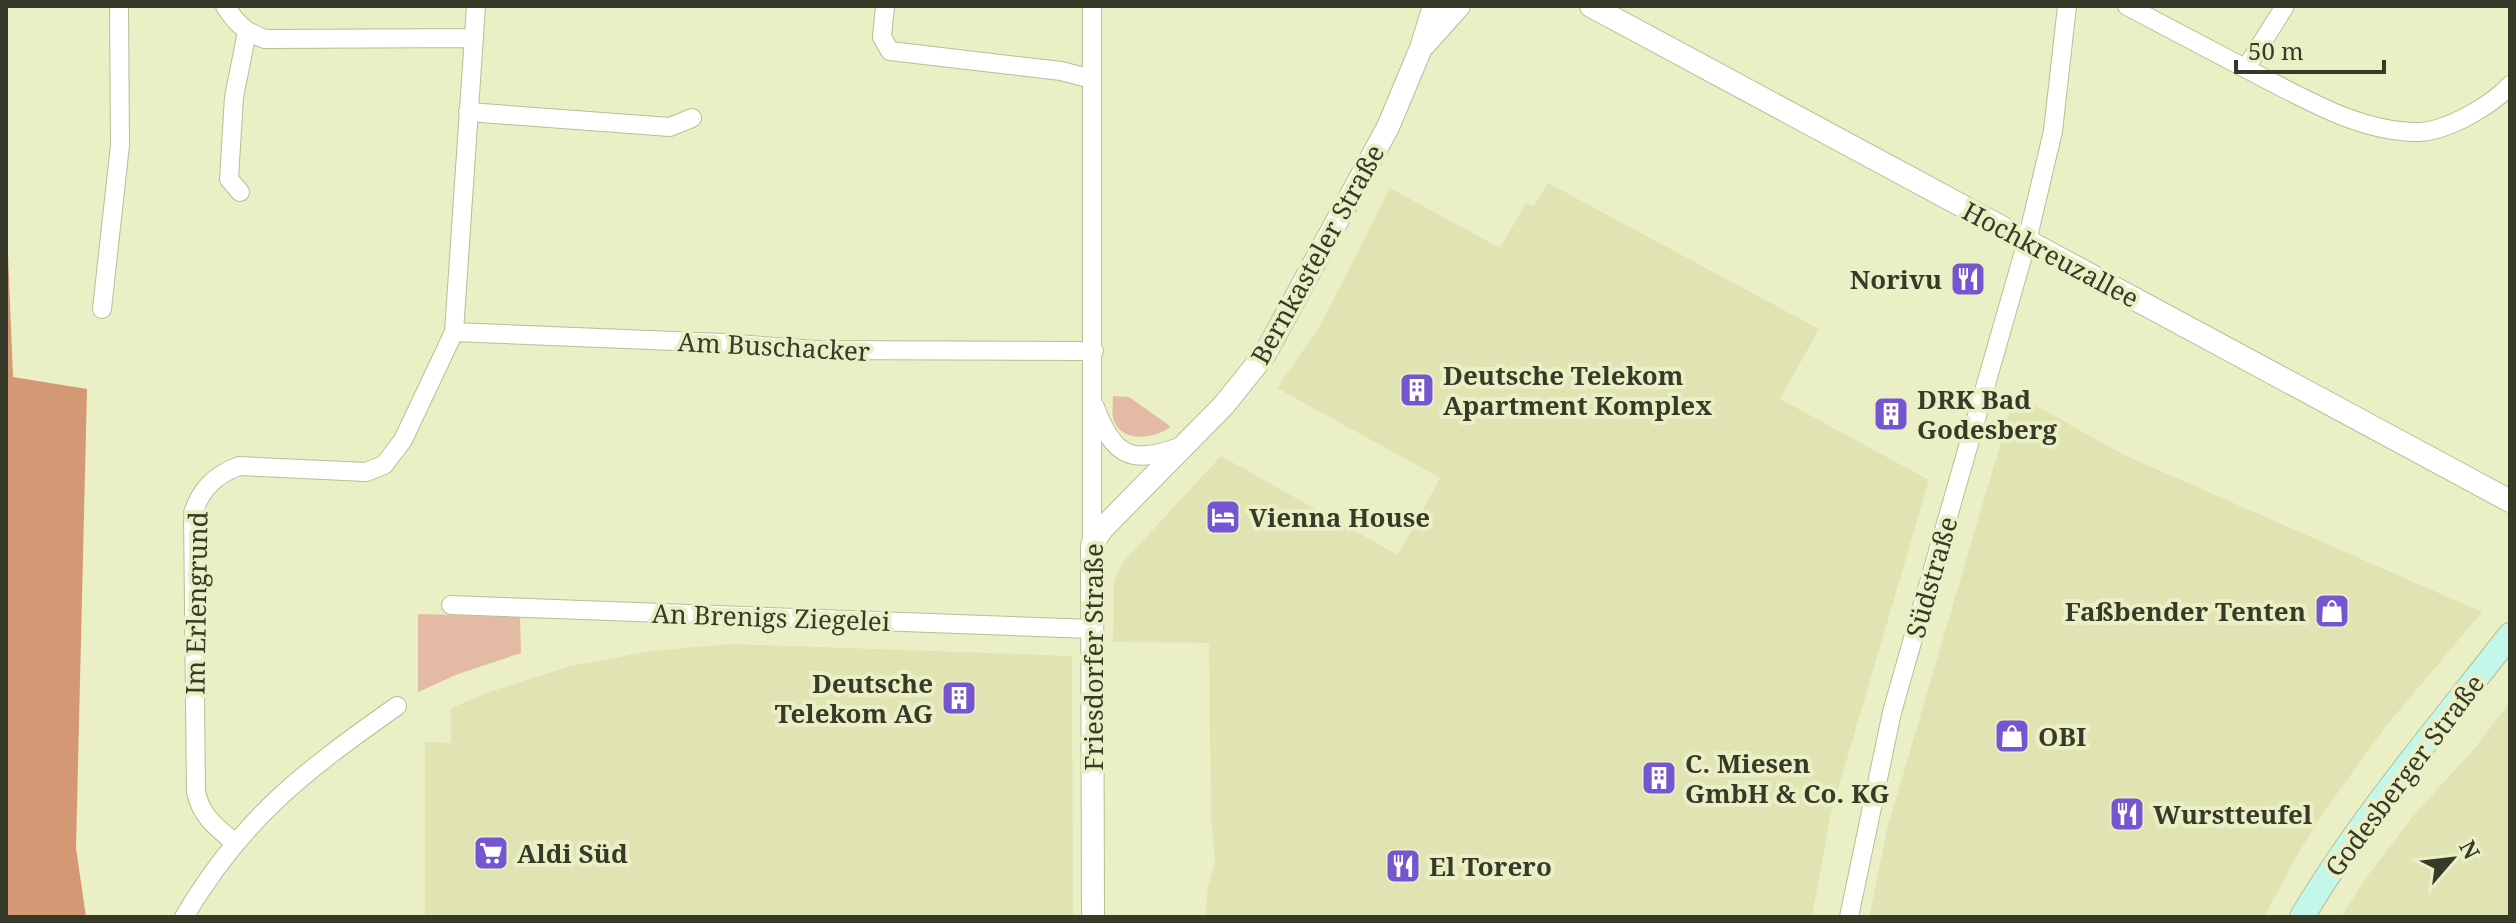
<svg xmlns="http://www.w3.org/2000/svg" width="2516" height="923" viewBox="0 0 2516 923" font-family="'Noto Serif',serif">
  <style>
    .built { fill: #e0e4b3 }
    .green { fill: #e3baa3 }
    .forest { fill: #d49874 }
    .lines { fill: none; stroke-linecap: round; stroke-linejoin: round }
    .minor-casing { stroke: #babd95; stroke-width: 20 }
    .tertiary-casing { stroke: #babd95; stroke-width: 24 }
    .secondary-casing { stroke: #babd95; stroke-width: 26 }
    .minor { stroke: #fff; stroke-width: 18 }
    .tertiary { stroke: #fff; stroke-width: 22 }
    .secondary { stroke: #c2f7ea; stroke-width: 24 }
    .labels { text-anchor: middle; dominant-baseline: central; stroke-width: 8; stroke-linejoin: round; paint-order: stroke }
    .street-label { font-size: 26px; fill: #383a29; stroke: #ebefc5 }
    .poi-label { font-size: 26px; font-weight: bold; fill: #383a29; stroke: #ebefc5; text-anchor: start }
  </style>
  <rect width="100%" height="100%" fill="#ebefc5"/>
  <path class="built" d="M 1548,183 L 1819,329 L 1780,399 L 1929,480 L 1831,813 L 1812,917 L 1205,917 L 1208,887 L 1215,863 L 1211,817 L 1209,643 L 1113,642 L 1114,582 L 1118,572 L 1124,561 L 1221,456 L 1398,555 L 1440,478 L 1277,388 L 1320,326 L 1390,188 L 1500,248 L 1526,203 L 1534,206 Z
    M 2015,394 L 2124,455 L 2482,612 L 2386,726 L 2326,809 L 2300,850 L 2264,917 L 1869,917 L 1887,829 Z
    M 731,644 L 1072,656 L 1073,917 L 425,917 L 425,742 L 451,743 L 451,708 L 492,691 L 571,666 L 650,651 Z
    M 2510,702 L 2510,917 L 2341,917 L 2368,875 L 2414,815 L 2474,749 Z"/>
  <path class="green" d="M 1113,396 L 1129,397 L 1170,426 L 1169,428 C 1154,438 1125,443 1115,423 C 1111,415 1113,405 1113,396 Z
    M 418,614 L 520,617 L 521,653 L 458,674 L 418,692 Z"/>
  <path class="forest" d="M 6,205 L 13,377 L 87,389 L 76,848 L 86,917 L 6,917 Z"/>
  <g class="lines">
    <defs>
      <path id="minor" d="M 225,6 C 236,23 245,32 265,39 L 474,38
        M 885,6 L 882,37 L 890,51 L 1061,71 L 1092,79
        M 1092,6 L 1092,545
        M 2127,6 C 2171,29 2214,52 2258,75 C 2307,100 2362,133 2419,132 C 2447,131 2491,106 2510,85
        M 2246,68 L 2285,6
        M 468,112 L 670,127 L 692,118
        M 240,192 L 229,179 L 234,97 L 247,32
        M 102,309 L 120,145 L 119,6
        M 454,332 L 723,343 L 816,350 L 1094,351
        M 1095,407 C 1114,458 1132,465 1182,446
        M 451,605 L 1092,629
        M 234,842 C 216,827 201,816 196,792 L 193,513 C 201,489 215,475 239,466 L 366,472 L 384,465 L 403,440 L 454,332 L 476,6
        M 184,917 C 243,817 305,771 397,706
        M 1849,917 L 1892,712 L 2027,241 L 2053,131 L 2067,6"/>
      <path id="tertiary" d="M 1591,6 L 2510,501
        M 1425,44 L 1459,6
        M 1093,917 L 1092,545 L 1102,529 L 1224,405 L 1265,354 L 1388,127 L 1421,48 L 1434,6"/>
      <path id="secondary" d="M 2302,917 C 2362,816 2438,728 2510,635"/>
    </defs>
    <use href="#minor" class="minor-casing"/>
    <use href="#tertiary" class="tertiary-casing"/>
    <use href="#secondary" class="secondary-casing"/>
    <use href="#minor" class="minor"/>
    <use href="#tertiary" class="tertiary"/>
    <use href="#secondary" class="secondary"/>
  </g>
  <defs>
    <symbol id="restaurant-square" viewBox="-11 -11 22 22"><rect x="-9" y="-9" width="18" height="18" rx="4" fill="#7656d0" stroke="#ebefc5"/><path d="M-5-6h1v4h1v-4h1v4h1v-4h1v5L-1.5 .5V6h-2V.5L-5-1ZM5-6V6H3V1.5H1.5Q1.5-4 5-6Z" fill="#fff"/></symbol>
    <symbol id="building-square" viewBox="-11 -11 22 22"><rect x="-9" y="-9" width="18" height="18" rx="4" fill="#7656d0" stroke="#ebefc5"/><path d="M-4-6H4V6H1V3H-1V6H-4ZM-2.5-4.3h1.7v1.8h-1.7ZM.8-4.3h1.7v1.8H.8ZM-2.5-1h1.7V.8h-1.7ZM.8-1h1.7V.8H.8Z" fill="#fff"/></symbol>
    <symbol id="hotel-square" viewBox="-11 -11 22 22"><rect x="-9" y="-9" width="18" height="18" rx="4" fill="#7656d0" stroke="#ebefc5"/><path d="M-6-4.5h1.5V1H6V5H4.5V3h-9V5H-6ZM-4 0a1.8 1.8 0 1 1 3.6 0ZM.5 0V-2.5h3Q6-2.5 6 0Z" fill="#fff"/></symbol>
    <symbol id="shop-square" viewBox="-11 -11 22 22"><rect x="-9" y="-9" width="18" height="18" rx="4" fill="#7656d0" stroke="#ebefc5"/><path d="M-5-2.5h2.3a2.7 3.5 0 0 1 5.4 0H5L5.5 6h-11ZM-1.5-2.5h3a1.5 2.3 0 0 0-3 0Z" fill="#fff"/></symbol>
    <symbol id="supermarket-square" viewBox="-11 -11 22 22"><rect x="-9" y="-9" width="18" height="18" rx="4" fill="#7656d0" stroke="#ebefc5"/><path d="M-6-5.5h2.5l.6 2H6L4.5 2H-2.5L-4.4-4H-6ZM-1.5 3.2a1.3 1.3 0 1 0 .1 0ZM3 3.2a1.3 1.3 0 1 0 .1 0Z" fill="#fff"/></symbol>
  </defs>
  <g fill-rule="evenodd">
    <use href="#restaurant-square" x="1948" y="259" width="40" height="40"/>
    <use href="#building-square" x="1397" y="370" width="40" height="40"/>
    <use href="#building-square" x="1871" y="394" width="40" height="40"/>
    <use href="#hotel-square" x="1203" y="497" width="40" height="40"/>
    <use href="#shop-square" x="2312" y="591" width="40" height="40"/>
    <use href="#building-square" x="939" y="678" width="40" height="40"/>
    <use href="#shop-square" x="1992" y="716" width="40" height="40"/>
    <use href="#building-square" x="1639" y="758" width="40" height="40"/>
    <use href="#restaurant-square" x="2107" y="794" width="40" height="40"/>
    <use href="#supermarket-square" x="471" y="833" width="40" height="40"/>
    <use href="#restaurant-square" x="1383" y="846" width="40" height="40"/>
  </g>
  <g class="labels">
    <g class="street-label">
      <text transform="translate(1317 254) rotate(-61)">Bernkasteler Straße</text>
      <text transform="translate(2051 254) rotate(28)">Hochkreuzallee</text>
      <text transform="translate(774 346) rotate(3)">Am Buschacker</text>
      <text transform="translate(1931 577) rotate(-74)">Südstraße</text>
      <text transform="translate(196 603) rotate(-89)">Im Erlengrund</text>
      <text transform="translate(771 617) rotate(2)">An Brenigs Ziegelei</text>
      <text transform="translate(1093 657) rotate(-90)">Friesdorfer Straße</text>
      <text transform="translate(2404 775) rotate(-53)">Godesberger Straße</text>
    </g>
    <g class="poi-label">
      <text x="1942" y="279" text-anchor="end">Norivu</text>
      <text x="1443" y="375">Deutsche Telekom<tspan x="1443" dy="30">Apartment Komplex</tspan></text>
      <text x="1917" y="399">DRK Bad<tspan x="1917" dy="30">Godesberg</tspan></text>
      <text x="1249" y="517">Vienna House</text>
      <text x="2306" y="611" text-anchor="end">Faßbender Tenten</text>
      <text x="933" y="683" text-anchor="end">Deutsche<tspan x="933" dy="30">Telekom AG</tspan></text>
      <text x="2038" y="736">OBI</text>
      <text x="1685" y="763">C. Miesen<tspan x="1685" dy="30">GmbH &amp; Co. KG</tspan></text>
      <text x="2153" y="814">Wurstteufel</text>
      <text x="517" y="853">Aldi Süd</text>
      <text x="1429" y="866">El Torero</text>
    </g>
  </g>
  <rect width="2516" height="923" fill="none" stroke="#383a29" stroke-width="16"/>
  <g transform="translate(2452 859) rotate(62)" stroke="#ebefc5" stroke-width="6" paint-order="stroke">
  <path d="M0-6L14 30L0 20L-14 30Z" fill="#383a29"/>
  <text y="-12" font-size="22" font-weight="bold" text-anchor="middle" fill="#383a29">N</text>
  </g>
  <path d="M2236 60v12h148v-12" fill="none" stroke="#383a29" stroke-width="4"/>
  <text x="2248" y="60" font-size="24" fill="#383a29" stroke="#ebefc5" stroke-width="6" paint-order="stroke">50 m</text>
</svg>
